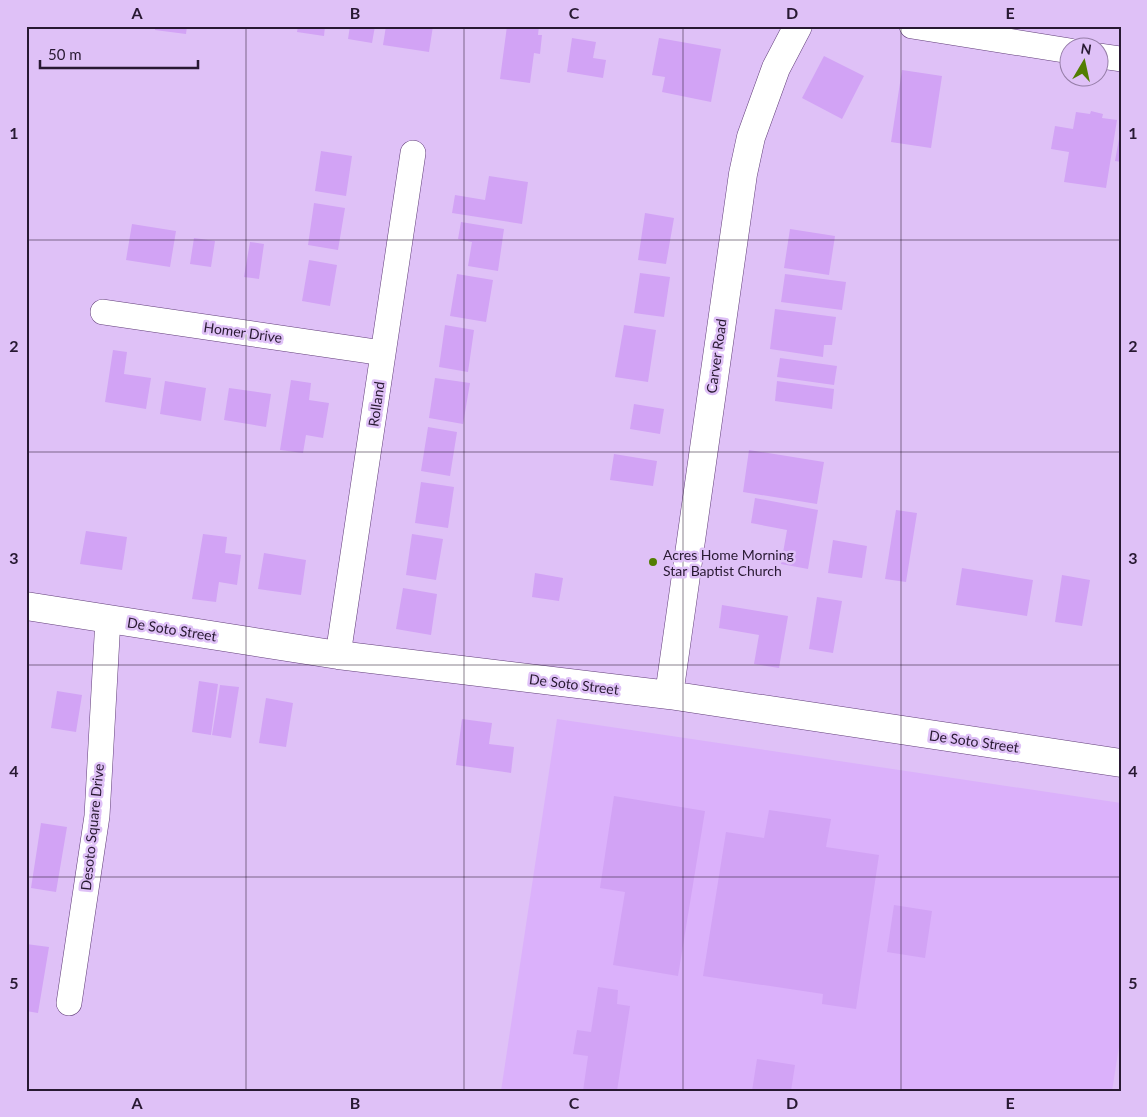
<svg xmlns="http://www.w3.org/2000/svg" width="1147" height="1117" viewBox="0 0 1147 1117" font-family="Lato,sans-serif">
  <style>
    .built { fill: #dbb1fb }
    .building { fill: #d2a3f5 }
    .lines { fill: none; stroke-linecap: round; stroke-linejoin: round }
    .minor-casing { stroke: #613e79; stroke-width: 26 }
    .tertiary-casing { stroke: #613e79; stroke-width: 29 }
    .minor { stroke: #fff; stroke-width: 25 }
    .tertiary { stroke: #fff; stroke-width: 28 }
    .grid { fill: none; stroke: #281932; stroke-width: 1; stroke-opacity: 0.55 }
    .poi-dot { fill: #527e02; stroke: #dfc1f7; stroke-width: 2 }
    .labels { text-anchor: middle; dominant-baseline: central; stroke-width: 5; stroke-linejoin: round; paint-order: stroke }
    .street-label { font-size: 14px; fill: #281932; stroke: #dfc1f7 }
    .poi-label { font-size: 14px; fill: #281932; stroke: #dfc1f7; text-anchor: start }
    .neatline { fill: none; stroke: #281932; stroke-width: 2 }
    .grid-label { font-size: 16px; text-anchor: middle; font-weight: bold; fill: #281932 }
  </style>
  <rect width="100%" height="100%" fill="#dfc1f7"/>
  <path class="built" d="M 557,719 L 1121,803 L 1121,1034 L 1112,1091 L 501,1091 Z"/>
  <path class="building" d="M 155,26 L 187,26 L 186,34 L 155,30 Z
    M 298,26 L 325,26 L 324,36 L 297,32 Z
    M 350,26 L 375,26 L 372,43 L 348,39 Z
    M 386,26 L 433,26 L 429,52 L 383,45 Z
    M 507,26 L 539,26 L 538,35 L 542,35 L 540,54 L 534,53 L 530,83 L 500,79 Z
    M 572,38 L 596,42 L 593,58 L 606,60 L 603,78 L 567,72 Z
    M 659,38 L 721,49 L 711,102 L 662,92 L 665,77 L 652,75 Z
    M 824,56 L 864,76 L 842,119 L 802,98 Z
    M 902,70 L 942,76 L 931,148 L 891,142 Z
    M 1091,111 L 1103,114 L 1102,118 L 1117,120 L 1106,188 L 1064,182 L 1069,152 L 1051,149 L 1055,126 L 1073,129 L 1076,112 L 1090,114 Z
    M 1120,133 L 1121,133 L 1121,162 L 1115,161 Z
    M 321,151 L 352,156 L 346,196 L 315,191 Z
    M 489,176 L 528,182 L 522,224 L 452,213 L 455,195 L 485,200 Z
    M 314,203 L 345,208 L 338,250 L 308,245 Z
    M 645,213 L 674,218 L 666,264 L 638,260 Z
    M 461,222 L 504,229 L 498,271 L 468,266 L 472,242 L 458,239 Z
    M 132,224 L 176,231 L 170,267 L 126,260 Z
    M 790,229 L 835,236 L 829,275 L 784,268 Z
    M 194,238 L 215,241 L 211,267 L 190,264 Z
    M 250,242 L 264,244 L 259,279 L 244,277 Z
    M 309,260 L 337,265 L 330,306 L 302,301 Z
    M 640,273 L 670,277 L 664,317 L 634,313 Z
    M 457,274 L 493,280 L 486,322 L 450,316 Z
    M 785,274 L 846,282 L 842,310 L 781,302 Z
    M 775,309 L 836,317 L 832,345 L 824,345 L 823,357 L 770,349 Z
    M 445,325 L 474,330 L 468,372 L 439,367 Z
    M 624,325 L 656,330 L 648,382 L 615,377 Z
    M 113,350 L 127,352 L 124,374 L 151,378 L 146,409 L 105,402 Z
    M 780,358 L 837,366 L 834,385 L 777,377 Z
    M 435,378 L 470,383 L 463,424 L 429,418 Z
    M 291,380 L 311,383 L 309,400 L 329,403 L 323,438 L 306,435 L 303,453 L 280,450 Z
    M 165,381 L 206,388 L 201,421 L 160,414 Z
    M 777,381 L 834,389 L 832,409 L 775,401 Z
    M 229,388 L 271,394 L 266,427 L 224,420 Z
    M 634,404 L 664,409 L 660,434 L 630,429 Z
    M 428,427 L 457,432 L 450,476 L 421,471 Z
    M 749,450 L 824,462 L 817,504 L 743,492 Z
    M 614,454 L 657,461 L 653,486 L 610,480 Z
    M 421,482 L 454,487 L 448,528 L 415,523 Z
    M 755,498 L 818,510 L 808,569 L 781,564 L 787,530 L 751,523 Z
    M 896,510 L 917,513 L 906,582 L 885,579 Z
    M 86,531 L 127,537 L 122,570 L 80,564 Z
    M 203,534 L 227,537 L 225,553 L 241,555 L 237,585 L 219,582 L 216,602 L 192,599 Z
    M 412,534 L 443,539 L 436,580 L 406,575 Z
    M 833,540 L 867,546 L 862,578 L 828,573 Z
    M 264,553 L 306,560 L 301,595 L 258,589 Z
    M 962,568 L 1033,580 L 1027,616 L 956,605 Z
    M 535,573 L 563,578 L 559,601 L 532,597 Z
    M 1062,575 L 1090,580 L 1082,626 L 1055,622 Z
    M 403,588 L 437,594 L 431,635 L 396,629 Z
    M 817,597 L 842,601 L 833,653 L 809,649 Z
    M 722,605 L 788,616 L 779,668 L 754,664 L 759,635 L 719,628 Z
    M 199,681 L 218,684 L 211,735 L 192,732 Z
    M 220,685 L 239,687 L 231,738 L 212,735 Z
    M 57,691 L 82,695 L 76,732 L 51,728 Z
    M 266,698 L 293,703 L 286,747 L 259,743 Z
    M 462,719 L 492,723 L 489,744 L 514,747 L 511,773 L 456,765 Z
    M 614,796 L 705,811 L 678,976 L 613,965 L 625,892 L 600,888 Z
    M 769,810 L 831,819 L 826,847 L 879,855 L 856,1009 L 822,1004 L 823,994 L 703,976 L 726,832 L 764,838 Z
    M 41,823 L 67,827 L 56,892 L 31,888 Z
    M 894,905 L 932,911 L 925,958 L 887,952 Z
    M 26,944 L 49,947 L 38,1013 L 26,1011 Z
    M 598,987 L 618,990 L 617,1004 L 630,1006 L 617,1091 L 583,1091 L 588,1056 L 573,1054 L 577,1030 L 591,1032 Z
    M 757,1059 L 795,1065 L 791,1091 L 752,1091 Z"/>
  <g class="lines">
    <defs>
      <path id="minor" d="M 912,26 L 1070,51
        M 1100,56 L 1121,59
        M 103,312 L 383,353
        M 338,655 L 413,153
        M 69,1003 L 97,816 L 108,619"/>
      <path id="tertiary" d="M 26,606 L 338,655 L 669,695 L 1121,763
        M 669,695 L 743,174 L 751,137 L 776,68 L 798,26"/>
    </defs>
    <use href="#minor" class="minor-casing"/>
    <use href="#tertiary" class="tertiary-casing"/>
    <use href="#minor" class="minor"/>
    <use href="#tertiary" class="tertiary"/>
  </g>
  <path class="grid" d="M 246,26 L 246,1091M 464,26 L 464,1091M 683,26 L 683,1091M 901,26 L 901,1091M 26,240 L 1121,240M 26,452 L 1121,452M 26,665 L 1121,665M 26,877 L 1121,877"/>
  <circle class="poi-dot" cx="653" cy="562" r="5"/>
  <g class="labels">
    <g class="street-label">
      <text transform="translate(243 332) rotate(8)">Homer Drive</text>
      <text transform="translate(716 356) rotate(-82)">Carver Road</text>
      <text transform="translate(376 404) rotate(-82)">Rolland</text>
      <text transform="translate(172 629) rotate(9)">De Soto Street</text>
      <text transform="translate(574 684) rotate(7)">De Soto Street</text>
      <text transform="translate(974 741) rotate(8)">De Soto Street</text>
      <text transform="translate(92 827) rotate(-84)">Desoto Square Drive</text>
    </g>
    <g class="poi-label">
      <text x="663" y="554">Acres Home Morning<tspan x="663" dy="16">Star Baptist Church</tspan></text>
    </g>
  </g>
  <rect width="1147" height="1117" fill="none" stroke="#dfc1f7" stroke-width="55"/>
  <g transform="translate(1084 62) rotate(9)"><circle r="24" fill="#dfc1f7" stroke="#967ea8"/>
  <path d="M0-4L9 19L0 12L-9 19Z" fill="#527e02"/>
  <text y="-8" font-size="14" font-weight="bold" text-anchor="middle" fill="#281932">N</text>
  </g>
  <path d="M40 60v8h158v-8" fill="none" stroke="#281932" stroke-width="2.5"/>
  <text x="48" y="60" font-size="15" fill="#281932" stroke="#dfc1f7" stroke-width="4" paint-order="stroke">50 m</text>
  <rect x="28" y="28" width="1092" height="1062" class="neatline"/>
  <g class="grid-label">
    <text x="137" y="19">A</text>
    <text x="355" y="19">B</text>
    <text x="574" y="19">C</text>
    <text x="792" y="19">D</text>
    <text x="1010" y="19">E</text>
    <text x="14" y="139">1</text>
    <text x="1133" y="139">1</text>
    <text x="14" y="352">2</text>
    <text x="1133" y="352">2</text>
    <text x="14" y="564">3</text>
    <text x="1133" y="564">3</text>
    <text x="14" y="777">4</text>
    <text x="1133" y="777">4</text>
    <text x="14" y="989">5</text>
    <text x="1133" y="989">5</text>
    <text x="137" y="1109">A</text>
    <text x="355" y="1109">B</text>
    <text x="574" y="1109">C</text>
    <text x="792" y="1109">D</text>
    <text x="1010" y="1109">E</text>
  </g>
</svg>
